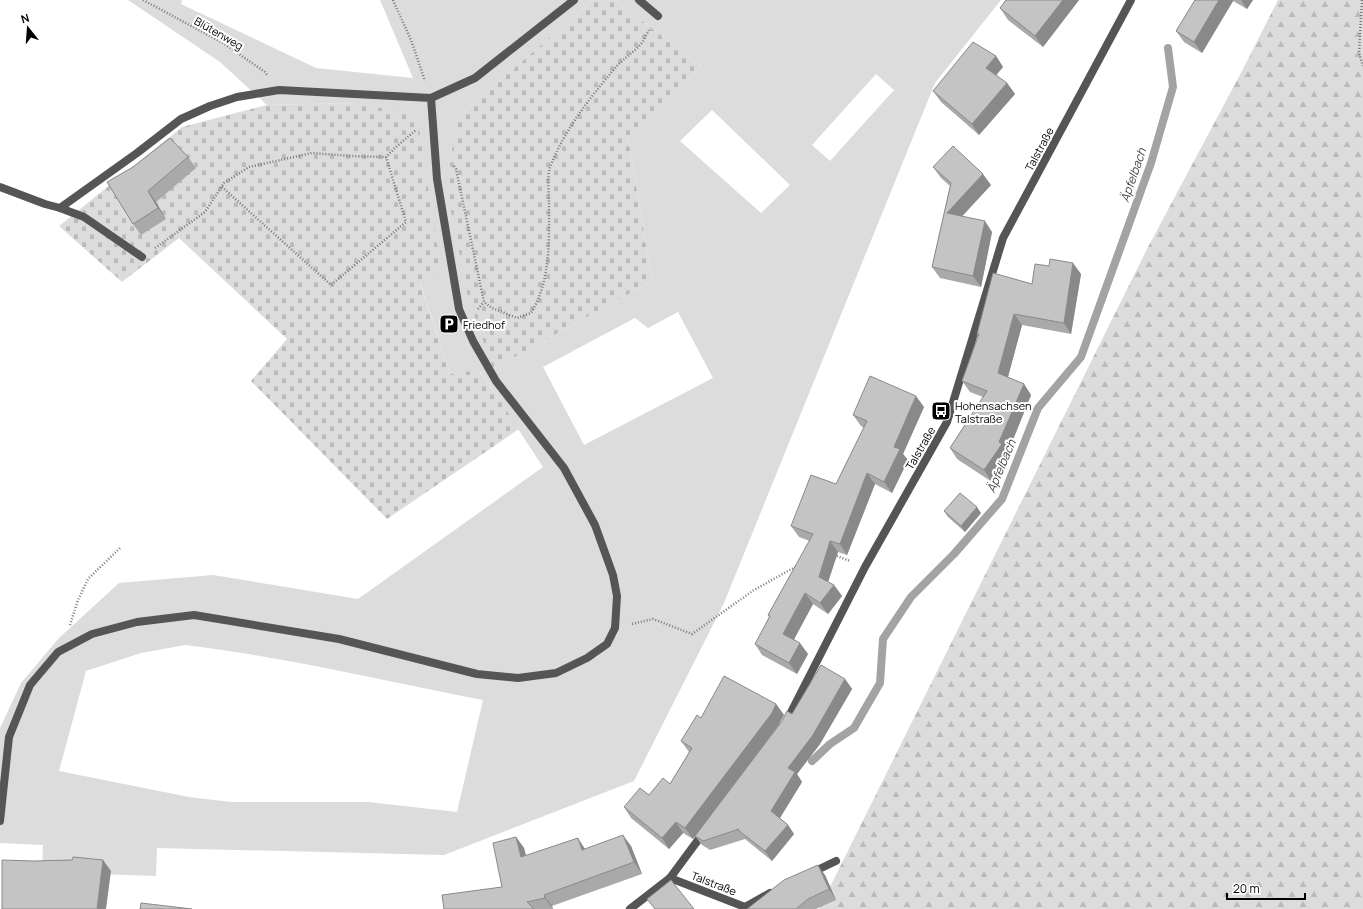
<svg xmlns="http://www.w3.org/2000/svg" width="1363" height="909" viewBox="0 0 1363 909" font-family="Manrope,sans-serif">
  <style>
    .grass { fill: #dcdcdc; fill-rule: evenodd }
    .forest { fill: url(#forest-firs) }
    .cemetery { fill: url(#cemetery-stones) }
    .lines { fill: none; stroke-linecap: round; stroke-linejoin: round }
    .stream { stroke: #a3a3a3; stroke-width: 8 }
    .path { stroke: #777; stroke-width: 2.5; stroke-dasharray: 1 2; stroke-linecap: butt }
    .service { stroke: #555; stroke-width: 8 }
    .minor { stroke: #555; stroke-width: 8 }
    .tertiary { stroke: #555; stroke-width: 8 }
    .wall { fill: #a9a9a9 }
    .shaded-wall { fill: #898989 }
    .building { fill: #c4c4c4; stroke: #898989 }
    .labels { text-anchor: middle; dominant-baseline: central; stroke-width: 4; stroke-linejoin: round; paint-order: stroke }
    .street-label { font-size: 11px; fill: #000; stroke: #fff }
    .poi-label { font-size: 11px; fill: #000; stroke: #fff; text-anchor: start }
    .water-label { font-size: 12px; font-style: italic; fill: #444; stroke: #fff }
  </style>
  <defs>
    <pattern id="forest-firs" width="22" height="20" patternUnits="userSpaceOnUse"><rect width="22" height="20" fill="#dcdcdc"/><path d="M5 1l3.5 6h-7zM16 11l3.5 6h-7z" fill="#bbb"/></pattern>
    <pattern id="cemetery-stones" width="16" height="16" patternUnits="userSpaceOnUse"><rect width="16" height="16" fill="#dcdcdc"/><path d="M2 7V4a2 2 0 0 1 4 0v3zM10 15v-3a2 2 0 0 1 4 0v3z" fill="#bbb"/></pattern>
  </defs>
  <rect width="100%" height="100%" fill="#fff"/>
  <path class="grass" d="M 128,0 L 182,0 L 181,4 L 316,68 L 413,78 L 380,0 L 593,0 L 460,115 L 493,369 L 652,281 L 628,137 L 701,66 L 615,0 L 1001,0 L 935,83 L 724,603 L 634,781 L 444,855 L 157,848 L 156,876 L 42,872 L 43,845 L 0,843 L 0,728 L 21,683 L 59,638 L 119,583 L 213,575 L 358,599 L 543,467 L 480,371 L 450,374 L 420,282 L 355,103 L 267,105 L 220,62 ZM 876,74 L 894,90 L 830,161 L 812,145 ZM 712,110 L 790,185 L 761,213 L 680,141 ZM 678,312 L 713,378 L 584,445 L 543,367 L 635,318 L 648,328 ZM 185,645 C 285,657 384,681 483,700 L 457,812 L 368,802 L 231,802 L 189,797 L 59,771 L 86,671 L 141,653 Z"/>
  <path class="forest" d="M 1278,0 L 1363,0 L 1363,909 L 819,909 L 1147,249 L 1243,69 Z"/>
  <path class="cemetery" d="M 593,0 L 615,0 L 701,66 L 628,137 L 652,281 L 493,369 L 468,297 L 445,181 L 460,115 Z
    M 355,103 L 417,115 L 441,271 L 420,283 L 450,374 L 479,370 L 519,429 L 387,519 L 251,381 L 287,339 L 179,238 L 122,282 L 59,226 L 182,127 L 267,105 Z"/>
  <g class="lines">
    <path class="stream" d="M 812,761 L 830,744 L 854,728 L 880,683 L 883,639 L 911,597 L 954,554 L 1002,499 L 1038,408 L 1081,357 L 1151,163 L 1173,87 L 1168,48"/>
    <path class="path" d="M 143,0 L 223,43 L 265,72 L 267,75
      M 393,0 L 411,40 L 425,81
      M 1362,0 L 1359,53 L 1363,66
      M 454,166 L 456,169 L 484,302 L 492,308 L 517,318 L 531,313 C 551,280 549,241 549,203 C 549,194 547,176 550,167 C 565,129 591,96 617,66 C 624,58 633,53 640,45 C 644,41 646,35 649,30
      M 222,187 L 331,285 L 406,222 L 386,157
      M 155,248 L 205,212 L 224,183 L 249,167 L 312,153 L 350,156 L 386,157 L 397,146 L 416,130
      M 478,309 L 484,302
      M 834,555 L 850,561
      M 632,624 L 653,619 L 692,634 L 754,590 L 797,566
      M 70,625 L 78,600 L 88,579 L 120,548"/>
    <path class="service" d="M 639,0 L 658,16
      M 431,98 L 475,78 L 574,0
      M 60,208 L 84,217 L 142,257"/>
    <path class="minor" d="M 0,187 L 45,204 L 60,208 L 137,153 L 181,119 L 210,106 L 237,97 L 279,90 L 431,98 L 437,179 L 459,309 L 473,341 L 496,381 L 564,468 L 595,525 L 613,575 L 617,596 L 615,628 L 607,644 L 587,658 L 556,673 L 518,678 L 477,674 L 339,639 L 194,615 L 137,622 L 92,634 L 58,652 L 30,685 L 9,737 L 0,821
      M 811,873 L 836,861
      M 670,878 L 745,907 L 770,893"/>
    <path class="tertiary" d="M 786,722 L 865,567 L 947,422 L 1003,238 L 1131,0
      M 630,909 L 670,878 L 704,832"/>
  </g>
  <path class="wall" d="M 1079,0 L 1043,47 L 1008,20 L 1000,8 Z
    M 1195,0 L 1253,0 L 1247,9 L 1233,1 L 1202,53 L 1184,42 L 1176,31 Z
    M 996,56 L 1003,67 L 996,75 L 1007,83 L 1015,94 L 979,135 L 941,102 L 933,91 Z
    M 188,157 L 196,168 L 156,202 L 166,219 L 141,235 L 133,224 L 107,182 Z
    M 933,167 L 991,185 L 962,216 L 992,232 L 981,287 L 940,278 L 932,267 L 950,186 L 941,178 Z
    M 1049,266 L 1081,274 L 1071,334 L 1022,325 L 1008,377 L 1024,384 L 1031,395 L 1008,452 L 1009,455 L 992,482 L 957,459 L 950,448 L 983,397 L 970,392 L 962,381 L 979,336 L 977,334 L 1032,284 Z
    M 924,407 L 903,454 L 908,460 L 892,493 L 875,484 L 847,555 L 838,552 L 828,582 L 834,585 L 842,596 L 828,614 L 813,604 L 794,639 L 808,654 L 797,674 L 762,655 L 755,644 L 769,617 L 768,615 L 810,541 L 799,537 L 791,526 L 836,484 L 864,428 L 861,426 L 853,415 Z
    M 944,511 L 981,513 L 965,532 L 948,517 Z
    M 845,679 L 852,689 L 820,744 L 797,774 L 802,782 L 780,818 L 788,825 L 794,834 L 772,861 L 745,839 L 710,850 L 702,845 L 695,836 L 693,839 L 683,833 L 669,849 L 631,818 L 624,807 L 649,795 L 670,784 L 689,752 L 681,741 L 701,718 L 776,704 L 784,715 L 779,724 L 792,714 Z
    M 516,837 L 524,848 L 526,856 L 585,849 L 631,846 L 642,874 L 552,906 L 553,909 L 444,909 L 502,887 Z
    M 825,875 L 836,900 L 816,909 L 747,909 Z"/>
  <path class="shaded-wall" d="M 1063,0 L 1079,0 L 1043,47 L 1035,36 Z
    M 1219,0 L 1233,0 L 1233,1 L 1202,53 L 1194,42 Z
    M 1241,0 L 1253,0 L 1247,9 Z
    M 996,56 L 1003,67 L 993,79 L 986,68 Z
    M 1007,83 L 1015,94 L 979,135 L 972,124 Z
    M 983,174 L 991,185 L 955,224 L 947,213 Z
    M 148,191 L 156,202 L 166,219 L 158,208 Z
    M 985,221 L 992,232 L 981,287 L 973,276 Z
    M 1073,263 L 1081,274 L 1071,334 L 1064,323 Z
    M 1014,314 L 1022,325 L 1006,384 L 998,373 Z
    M 1024,384 L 1031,395 L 1008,452 L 1009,455 L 992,482 L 984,470 L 999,442 Z
    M 916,396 L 924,407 L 903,454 L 908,460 L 892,493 L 884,482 L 894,447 Z
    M 867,473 L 875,484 L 847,555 L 840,544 Z
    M 977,507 L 981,513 L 965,532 L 961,526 Z
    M 830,541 L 838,552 L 826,588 L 819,577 Z
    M 834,585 L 842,596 L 828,614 L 820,603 Z
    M 805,593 L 813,604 L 791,645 L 783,634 Z
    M 800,643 L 808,654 L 797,674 L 789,663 Z
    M 845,679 L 852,689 L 820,744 L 797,774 L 802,782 L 778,821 L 771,811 L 788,768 Z
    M 776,704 L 784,715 L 779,724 L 693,839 L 685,828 Z
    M 676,822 L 683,833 L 669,849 L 662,838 Z
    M 788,825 L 794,834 L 772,861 L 765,851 Z
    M 623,835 L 631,846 L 642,874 L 634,862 Z
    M 516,837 L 524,848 L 529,868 L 521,857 Z
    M 578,838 L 585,849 L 582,850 Z
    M 103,860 L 111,871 L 106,909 L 97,909 Z
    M 818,865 L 825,875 L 836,900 L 829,889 Z
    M 544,895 L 552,906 L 553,909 L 545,898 Z"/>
  <path class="building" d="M 1006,0 L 1063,0 L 1035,36 L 1000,8 Z
    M 1195,0 L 1219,0 L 1194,42 L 1176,31 Z
    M 973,42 L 996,56 L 986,68 L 1007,83 L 972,124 L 933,91 Z
    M 170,138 L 188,157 L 148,191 L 158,208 L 133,224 L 107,182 L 133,167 Z
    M 953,146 L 983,174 L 947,213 L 985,221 L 973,276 L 932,267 L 951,183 L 933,167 Z
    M 1050,259 L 1073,263 L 1064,323 L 1014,314 L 998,373 L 1024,384 L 999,442 L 1002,444 L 984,470 L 950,448 L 987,391 L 962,381 L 979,334 L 977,334 L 993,273 L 1032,284 L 1035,264 L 1049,266 Z
    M 870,376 L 916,396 L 894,447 L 900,449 L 884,482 L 867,473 L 840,544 L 830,541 L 819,577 L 834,585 L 820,603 L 805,593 L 783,634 L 800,643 L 789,663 L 755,644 L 770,616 L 768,615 L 813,534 L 791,526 L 811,475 L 836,484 L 867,421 L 853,415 Z
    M 960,493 L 977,507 L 961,526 L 944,511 Z
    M 821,665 L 845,679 L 813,735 L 788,768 L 795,772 L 771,811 L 788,825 L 765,851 L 738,830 L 739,829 L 703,841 L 695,836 L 782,721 L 787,711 L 792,714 Z
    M 724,676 L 776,704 L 772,713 L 685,828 L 676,822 L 662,838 L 624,807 L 640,788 L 649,795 L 663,778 L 670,784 L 692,748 L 681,741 L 697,715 L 701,718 Z
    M 623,835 L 634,862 L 544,895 L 545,898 L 527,902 L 534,909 L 444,909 L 442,895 L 502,887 L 493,843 L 516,837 L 521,857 L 578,838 L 582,850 Z
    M 73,857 L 103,860 L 97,909 L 2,909 L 2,860 L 34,861 L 72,860 Z
    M 818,865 L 829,889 L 808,899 L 796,909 L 747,909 L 784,880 Z
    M 671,880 L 694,909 L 655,909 L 647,899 Z
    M 141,903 L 192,909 L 140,909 Z"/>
  <defs>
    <symbol id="parking-square" viewBox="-11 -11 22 22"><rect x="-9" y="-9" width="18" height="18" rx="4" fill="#000" stroke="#fff"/><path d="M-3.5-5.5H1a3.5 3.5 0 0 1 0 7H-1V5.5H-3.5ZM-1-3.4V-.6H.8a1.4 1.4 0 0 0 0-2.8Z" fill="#fff"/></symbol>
    <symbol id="bus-square" viewBox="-11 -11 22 22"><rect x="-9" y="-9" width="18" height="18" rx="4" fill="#000" stroke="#fff"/><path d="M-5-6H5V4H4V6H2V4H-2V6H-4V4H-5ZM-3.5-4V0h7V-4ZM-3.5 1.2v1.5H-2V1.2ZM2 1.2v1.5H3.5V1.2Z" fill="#fff"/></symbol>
  </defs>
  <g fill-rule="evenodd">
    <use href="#parking-square" x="438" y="313" width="22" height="22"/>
    <use href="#bus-square" x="930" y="400" width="22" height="22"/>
  </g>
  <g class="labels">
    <g class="street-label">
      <text transform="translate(219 33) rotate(30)">Blütenweg</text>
      <text transform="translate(1039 149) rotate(-62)">Talstraße</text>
      <text transform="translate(920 448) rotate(-60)">Talstraße</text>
      <text transform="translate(714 883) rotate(21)">Talstraße</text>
    </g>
    <g class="poi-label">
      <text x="463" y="324">Friedhof</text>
      <text x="955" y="405">Hohensachsen<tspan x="955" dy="13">Talstraße</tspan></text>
    </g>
    <g class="water-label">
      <text transform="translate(1133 175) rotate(-71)">Äpfelbach</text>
      <text transform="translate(1001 466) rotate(-67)">Äpfelbach</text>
    </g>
  </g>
  <g transform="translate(28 28) rotate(343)" stroke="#ffffff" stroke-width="3" paint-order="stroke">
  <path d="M0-3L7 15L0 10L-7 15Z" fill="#000000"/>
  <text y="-6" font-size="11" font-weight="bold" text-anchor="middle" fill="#000000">N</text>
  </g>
  <path d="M1227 893v6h78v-6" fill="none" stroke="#000000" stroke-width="2"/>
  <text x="1233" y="893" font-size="12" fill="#000000" stroke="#ffffff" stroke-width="3" paint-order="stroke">20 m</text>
</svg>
